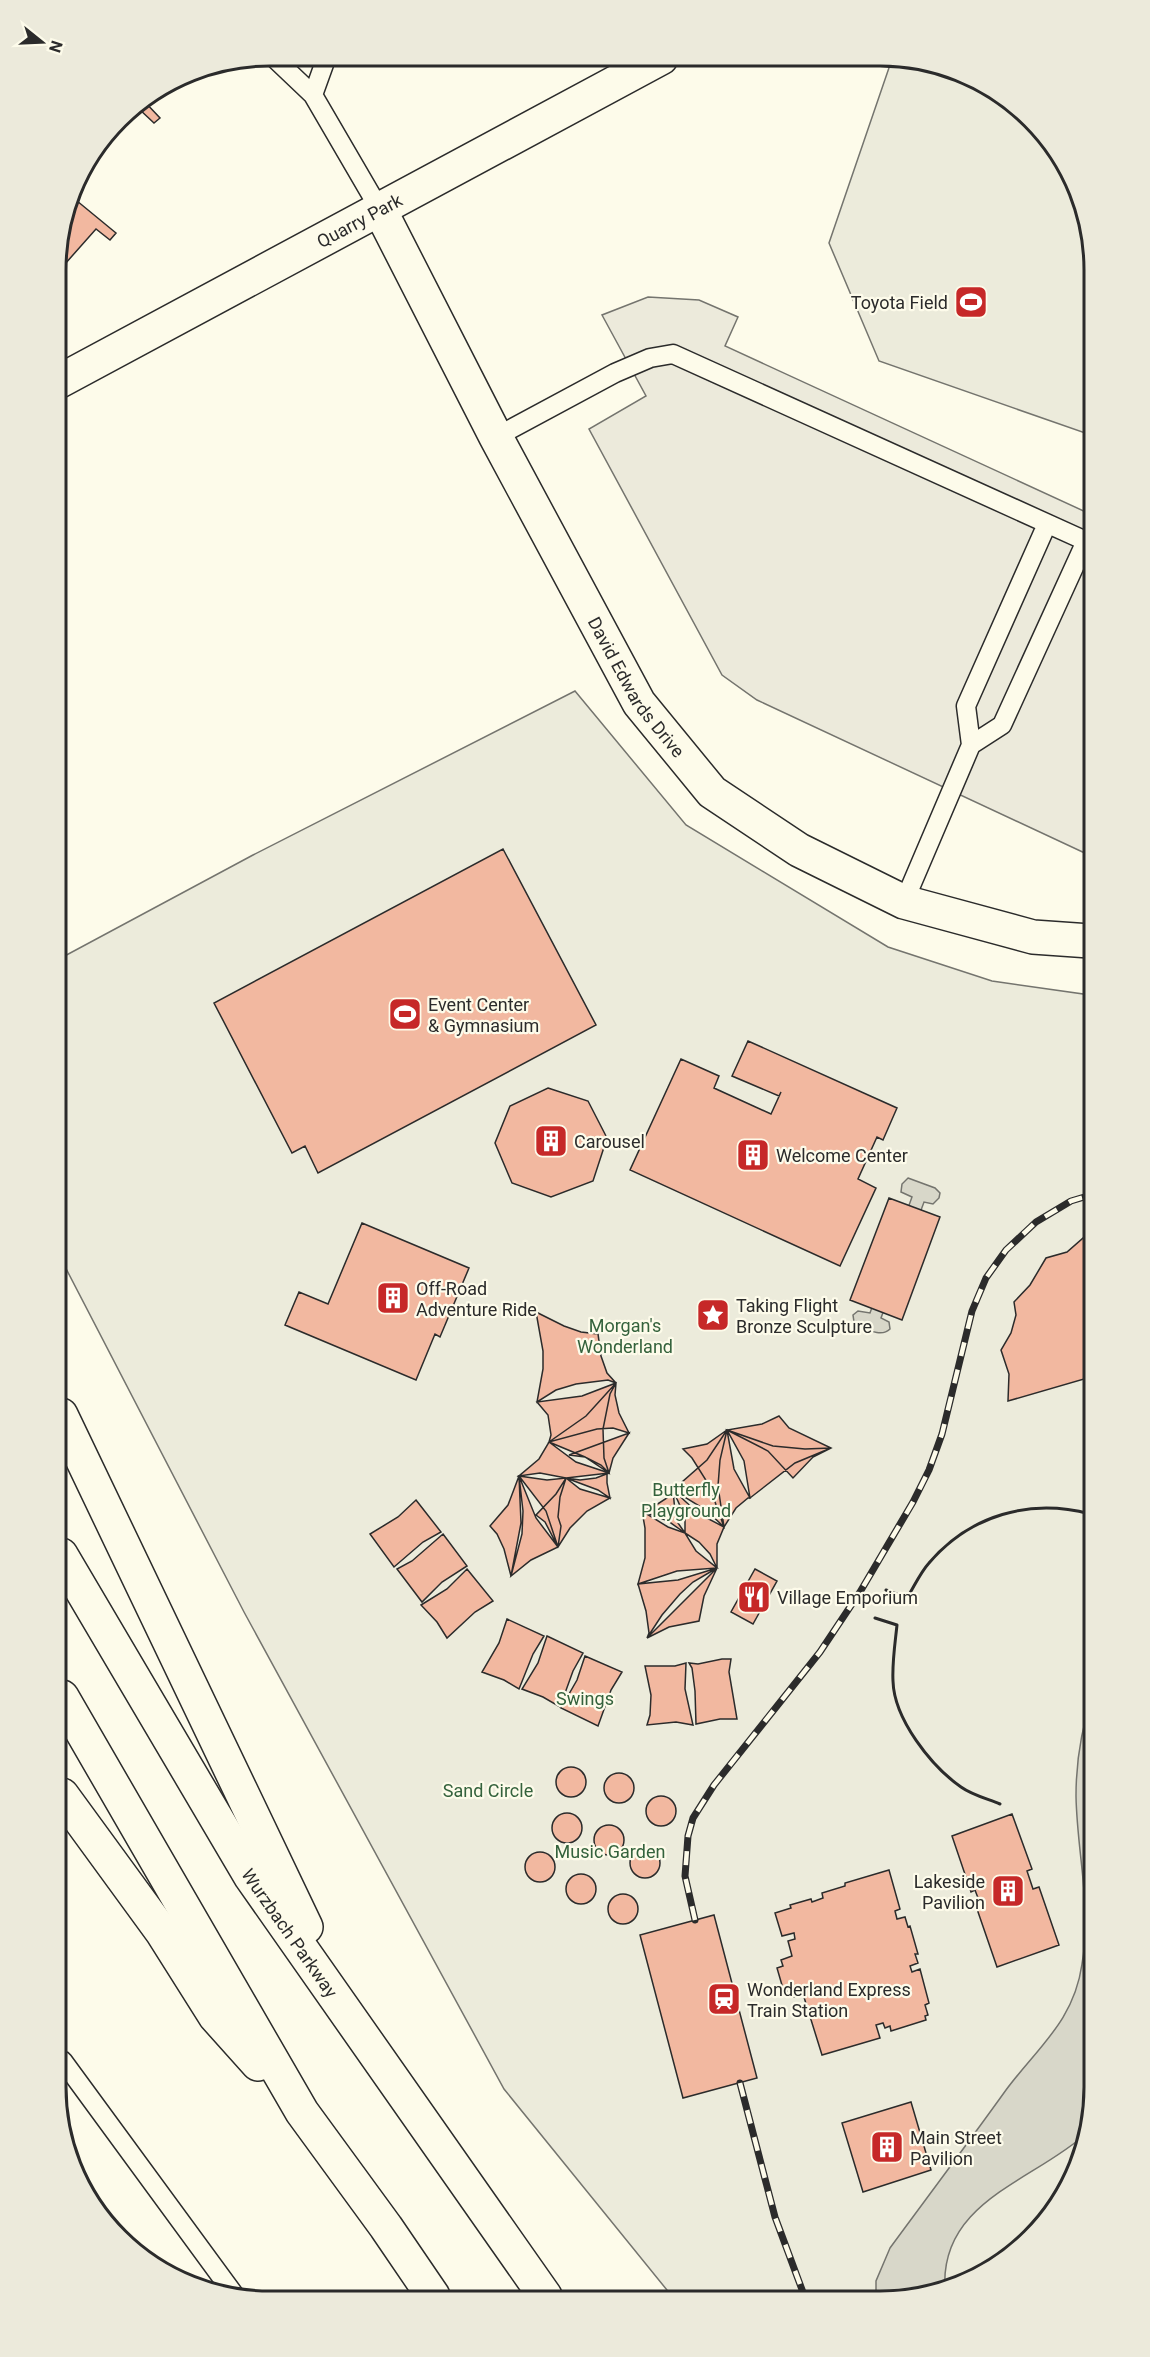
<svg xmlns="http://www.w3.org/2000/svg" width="1150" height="2357" viewBox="0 0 1150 2357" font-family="Roboto,sans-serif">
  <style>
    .green { fill: #ecebdb; stroke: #74746e; stroke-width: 1.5 }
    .parking { fill: #eceadb; stroke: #74746e; stroke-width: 1.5 }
    .water { fill: #d8d7c9; stroke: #74746e; stroke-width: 1.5 }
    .building { fill: #f2b8a0; stroke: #2b2b2b; stroke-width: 1.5 }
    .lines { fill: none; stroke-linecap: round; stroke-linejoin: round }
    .service-casing { stroke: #2b2b2b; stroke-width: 21 }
    .tertiary-casing { stroke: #2b2b2b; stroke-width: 36 }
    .motorway-casing { stroke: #2b2b2b; stroke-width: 36 }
    .service { stroke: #fdfbea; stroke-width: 18 }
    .tertiary { stroke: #fdfbea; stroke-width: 33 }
    .motorway { stroke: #fdfbea; stroke-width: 33 }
    .rail-casing { stroke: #2b2b2b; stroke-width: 7 }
    .rail { stroke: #fdfbea; stroke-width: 4.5; stroke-dasharray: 14; stroke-linecap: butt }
    .wall { stroke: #2b2b2b; stroke-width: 3 }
    .labels { text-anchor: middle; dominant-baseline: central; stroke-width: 4.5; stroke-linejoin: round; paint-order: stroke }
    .street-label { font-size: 18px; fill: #2b2b2b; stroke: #fdfbea }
    .poi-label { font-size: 18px; fill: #2b2b2b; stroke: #fdfbea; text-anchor: start }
    .park-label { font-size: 18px; fill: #34623c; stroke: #fdfbea }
    .rim { fill: none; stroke: #2b2b2b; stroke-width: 3 }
  </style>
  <rect width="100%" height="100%" fill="#fdfbea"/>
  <path class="green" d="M 892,59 L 922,60 L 1022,109 L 1066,162 L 1087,214 L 1088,434 L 879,361 L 829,243 Z
    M 575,691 L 686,825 L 888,947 L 992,981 L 1090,995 L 1094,2102 L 1078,2169 L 1050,2218 L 999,2266 L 936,2294 L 671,2295 L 504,2089 L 244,1612 L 60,1257 L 59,959 L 253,855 Z"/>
  <path class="parking" d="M 648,297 L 699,300 L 738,317 L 725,346 L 1088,513 L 1089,855 L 757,700 L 722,675 L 589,429 L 646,396 L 602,315 Z"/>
  <path class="water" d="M 908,1178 L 935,1188 L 940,1193 L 939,1198 L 933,1204 L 924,1202 L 881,1318 L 889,1322 L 890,1329 C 881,1338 867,1329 857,1325 L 854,1322 L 853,1315 L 858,1311 L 870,1313 L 912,1197 L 901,1192 L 902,1184 Z
    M 1093,1694 L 1094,2102 L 1087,2133 C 1034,2181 939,2201 945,2290 L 936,2294 L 876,2294 L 876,2281 L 890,2248 C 929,2195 968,2143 1006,2090 C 1038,2047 1074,2021 1082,1964 C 1092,1906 1077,1854 1076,1796 C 1076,1762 1082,1726 1093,1694 Z"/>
  <path class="building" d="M 143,100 L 160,118 L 154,123 L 138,108 L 77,176 L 128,109 Z
    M 71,196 L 116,233 L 110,240 L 96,229 L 57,273 L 57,242 Z
    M 503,849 L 596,1025 L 318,1173 L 305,1146 L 292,1153 L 214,1003 Z
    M 748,1041 L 897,1108 L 883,1140 L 877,1137 L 858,1179 L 876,1188 L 840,1266 L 630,1170 L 681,1059 L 719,1076 L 714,1088 L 771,1114 L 781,1092 L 779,1096 L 732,1076 Z
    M 548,1088 L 588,1101 L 607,1138 L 593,1181 L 551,1197 L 512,1183 L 495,1143 L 510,1106 Z
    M 889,1198 L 940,1217 L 902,1320 L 850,1300 Z
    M 362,1223 L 469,1268 L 440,1337 L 435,1334 L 416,1380 L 285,1325 L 299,1292 L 328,1304 Z
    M 1090,1232 L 1091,1377 L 1008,1401 L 1009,1374 L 1001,1350 L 1011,1333 L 1016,1315 L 1014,1302 L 1030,1285 L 1046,1258 L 1067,1252 Z
    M 536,1312 L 564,1326 L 581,1332 L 598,1334 L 601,1356 L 607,1373 L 616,1383 L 608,1380 L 576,1384 L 556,1390 L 537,1402 L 543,1369 L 543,1351 Z
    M 616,1383 L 615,1395 L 619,1413 L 629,1433 L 613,1428 L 597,1429 L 549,1442 L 551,1435 L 548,1415 L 537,1402 L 582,1396 Z
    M 616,1383 L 610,1394 L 603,1429 L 604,1458 L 609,1473 L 585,1457 L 549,1442 L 586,1416 Z
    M 779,1416 L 789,1428 L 831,1448 L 813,1457 L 793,1478 L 768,1451 L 727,1430 L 762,1424 Z
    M 727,1430 L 720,1460 L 718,1486 L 724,1527 L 706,1510 L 673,1490 L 707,1460 Z
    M 727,1430 L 734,1469 L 750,1498 L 748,1498 L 736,1508 L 724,1527 L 709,1485 L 692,1458 L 683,1449 L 707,1444 Z
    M 727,1430 L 773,1446 L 805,1449 L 831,1448 L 795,1463 L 750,1498 L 744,1461 Z
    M 629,1433 L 613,1458 L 609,1473 L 601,1465 L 585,1457 L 569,1455 Z
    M 549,1442 L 576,1462 L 609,1473 L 566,1478 L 540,1473 L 519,1476 L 539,1459 Z
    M 609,1473 L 607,1474 L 607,1483 L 610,1498 L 598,1490 L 566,1478 L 580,1480 L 596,1478 Z
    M 519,1476 L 547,1480 L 566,1478 L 560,1497 L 558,1517 L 561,1526 L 558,1547 L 546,1511 Z
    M 519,1476 L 536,1518 L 558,1547 L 531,1560 L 511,1576 L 522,1534 L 523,1511 Z
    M 519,1476 L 521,1523 L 511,1576 L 504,1549 L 497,1534 L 490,1526 L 508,1505 Z
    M 566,1478 L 580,1489 L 610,1498 L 587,1511 L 570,1528 L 558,1547 L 545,1522 L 536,1515 L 556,1494 Z
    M 673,1490 L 699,1514 L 724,1527 L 717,1544 L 717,1568 L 710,1554 L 699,1542 L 685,1533 L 685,1517 Z
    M 673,1490 L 675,1512 L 678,1523 L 685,1533 L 668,1521 L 642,1511 L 653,1507 L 667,1498 Z
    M 416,1500 L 441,1532 L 423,1542 L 394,1567 L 370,1534 L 398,1517 Z
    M 642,1511 L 668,1527 L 685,1533 L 696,1551 L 717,1568 L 677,1571 L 638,1584 L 645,1558 L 645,1528 Z
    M 443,1534 L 467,1566 L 442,1582 L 422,1602 L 397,1569 L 412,1561 Z
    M 717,1568 L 704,1596 L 699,1621 L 669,1627 L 647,1638 Z
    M 717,1568 L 693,1582 L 680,1594 L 662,1615 L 647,1638 L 649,1633 L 646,1611 L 638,1584 L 678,1580 Z
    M 467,1569 L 493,1601 L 475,1612 L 447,1638 L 437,1622 L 421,1605 L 447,1589 Z
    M 755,1569 L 777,1581 L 753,1624 L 731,1612 Z
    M 507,1619 L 544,1636 L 533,1654 L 519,1689 L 504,1680 L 482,1672 L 499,1643 Z
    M 547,1636 L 583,1653 L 573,1671 L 560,1707 L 543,1697 L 522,1689 L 538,1663 Z
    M 585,1656 L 622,1672 L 611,1690 L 598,1726 L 561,1708 L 577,1680 Z
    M 722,1659 L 731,1659 L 729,1672 L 737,1719 L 720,1719 L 696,1724 L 695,1691 L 692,1668 L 689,1663 L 698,1664 Z
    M 686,1663 L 685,1689 L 693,1725 L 676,1722 L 647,1725 L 650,1715 L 651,1695 L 645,1666 L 675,1666 Z
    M556 1782a15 15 0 1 1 30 0a15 15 0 1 1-30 0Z
    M604 1788a15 15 0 1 1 30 0a15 15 0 1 1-30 0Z
    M646 1811a15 15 0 1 1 30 0a15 15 0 1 1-30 0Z
    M552 1828a15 15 0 1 1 30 0a15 15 0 1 1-30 0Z
    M 1012,1814 L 1032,1869 L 1027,1871 L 1033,1889 L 1039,1887 L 1059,1945 L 997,1967 L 977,1909 L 981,1906 L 975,1890 L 971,1892 L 952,1836 Z
    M594 1840a15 15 0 1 1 30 0a15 15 0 1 1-30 0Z
    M630 1863a15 15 0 1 1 30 0a15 15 0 1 1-30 0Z
    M525 1867a15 15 0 1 1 30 0a15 15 0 1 1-30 0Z
    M 889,1870 L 900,1909 L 895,1911 L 897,1919 L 905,1917 L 908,1927 L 910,1926 L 918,1954 L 915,1954 L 918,1963 L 910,1966 L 912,1972 L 920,1969 L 929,2003 L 925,2005 L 928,2015 L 925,2016 L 926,2020 L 891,2031 L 890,2026 L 885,2028 L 883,2023 L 876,2025 L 880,2038 L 822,2055 L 803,1994 L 793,1997 L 791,1990 L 784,1992 L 777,1968 L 783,1966 L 781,1960 L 792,1956 L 788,1941 L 795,1939 L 794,1933 L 782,1936 L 775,1913 L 791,1908 L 790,1905 L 811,1899 L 812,1902 L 823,1898 L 822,1893 L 845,1886 L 845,1883 Z
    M566 1889a15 15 0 1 1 30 0a15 15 0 1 1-30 0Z
    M608 1909a15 15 0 1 1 30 0a15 15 0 1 1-30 0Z
    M 714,1915 L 757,2078 L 683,2098 L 640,1935 Z
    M 911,2102 L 931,2170 L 863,2192 L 842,2123 Z"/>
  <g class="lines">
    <defs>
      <path id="service" d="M 272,56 L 313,95 L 380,210
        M 313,95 L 327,56
        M 496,437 L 615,373 L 650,358 L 673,354 L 1088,542
        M 971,745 L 1002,725 L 1086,541
        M 904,902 L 971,745 L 966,706 L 1047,524
        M 63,2061 L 236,2297"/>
      <g id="tertiary">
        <path id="s1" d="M 380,210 L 496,437 L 639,703 L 712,792 L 799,850 L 904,902 L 1033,937 L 1090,941"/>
        <path id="s2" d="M 58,382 L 661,58"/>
      </g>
      <g id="motorway">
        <path d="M 61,1415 L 306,1927"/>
        <path id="s3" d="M 61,1555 L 251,1877 L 545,2296"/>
        <path d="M 62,1697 L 302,2112 L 386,2227 L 433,2296"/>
        <path d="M 62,1795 L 162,1932 L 215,2016 L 258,2064"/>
      </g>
    </defs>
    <use href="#service" class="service-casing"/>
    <use href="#tertiary" class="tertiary-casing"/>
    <use href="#motorway" class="motorway-casing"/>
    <use href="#service" class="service"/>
    <use href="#tertiary" class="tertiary"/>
    <use href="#motorway" class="motorway"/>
    <defs>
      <path id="rail" d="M 695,1920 L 685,1876 L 688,1836 L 693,1818 L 714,1785 L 820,1652 L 860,1592 L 913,1502 L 929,1470 L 942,1434 L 972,1311 L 986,1278 L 1006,1250 L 1036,1222 L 1071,1201 L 1091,1195
        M 740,2083 L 775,2217 L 804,2295"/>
    </defs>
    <use href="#rail" class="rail-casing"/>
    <use href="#rail" class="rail"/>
    <path class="wall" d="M 886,1590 L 907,1598 C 914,1587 920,1573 929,1563 C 970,1515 1030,1498 1090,1514
      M 875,1618 L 897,1625 C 895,1644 892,1663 893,1681 C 894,1719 931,1766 961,1787 C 972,1795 988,1799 1000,1804"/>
  </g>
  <defs>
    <symbol id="stadium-square" viewBox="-11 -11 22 22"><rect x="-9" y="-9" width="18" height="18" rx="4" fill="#c62828" stroke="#fdfbea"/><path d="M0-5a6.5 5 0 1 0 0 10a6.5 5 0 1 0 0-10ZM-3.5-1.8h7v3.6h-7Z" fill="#fff"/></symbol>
    <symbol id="building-square" viewBox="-11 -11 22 22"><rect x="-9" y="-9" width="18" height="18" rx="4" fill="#c62828" stroke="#fdfbea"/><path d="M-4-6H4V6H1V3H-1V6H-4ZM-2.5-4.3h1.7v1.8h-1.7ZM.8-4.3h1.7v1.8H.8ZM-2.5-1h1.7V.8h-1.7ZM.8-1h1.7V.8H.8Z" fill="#fff"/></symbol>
    <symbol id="sight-square" viewBox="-11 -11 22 22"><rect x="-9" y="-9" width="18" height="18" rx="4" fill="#c62828" stroke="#fdfbea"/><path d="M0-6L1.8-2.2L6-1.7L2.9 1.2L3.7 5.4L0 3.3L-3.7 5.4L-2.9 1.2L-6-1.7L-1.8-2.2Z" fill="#fff"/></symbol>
    <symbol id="restaurant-square" viewBox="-11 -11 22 22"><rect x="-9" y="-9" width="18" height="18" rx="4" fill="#c62828" stroke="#fdfbea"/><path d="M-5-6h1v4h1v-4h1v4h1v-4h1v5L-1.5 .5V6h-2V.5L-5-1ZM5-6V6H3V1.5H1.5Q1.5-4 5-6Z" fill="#fff"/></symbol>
    <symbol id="station-square" viewBox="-11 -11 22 22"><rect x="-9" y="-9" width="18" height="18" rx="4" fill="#c62828" stroke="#fdfbea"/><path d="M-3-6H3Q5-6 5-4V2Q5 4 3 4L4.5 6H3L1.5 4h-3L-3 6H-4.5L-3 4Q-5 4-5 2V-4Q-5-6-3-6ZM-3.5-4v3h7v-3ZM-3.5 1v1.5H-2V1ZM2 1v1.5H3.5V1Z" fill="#fff"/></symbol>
  </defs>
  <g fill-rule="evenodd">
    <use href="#stadium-square" x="952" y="283" width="38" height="38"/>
    <use href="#stadium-square" x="386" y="995" width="38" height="38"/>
    <use href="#building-square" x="532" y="1122" width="38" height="38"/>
    <use href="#building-square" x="734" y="1136" width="38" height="38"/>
    <use href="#building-square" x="374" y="1279" width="38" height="38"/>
    <use href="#sight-square" x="694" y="1296" width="38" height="38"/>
    <use href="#restaurant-square" x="735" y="1578" width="38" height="38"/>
    <use href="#building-square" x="989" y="1872" width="38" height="38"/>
    <use href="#station-square" x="705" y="1980" width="38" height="38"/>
    <use href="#building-square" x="868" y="2128" width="38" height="38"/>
  </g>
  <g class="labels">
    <g class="street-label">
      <text stroke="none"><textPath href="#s2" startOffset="342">Quarry Park</textPath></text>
      <text stroke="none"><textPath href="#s1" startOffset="542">David Edwards Drive</textPath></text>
      <text stroke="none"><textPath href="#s3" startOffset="442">Wurzbach Parkway</textPath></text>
    </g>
    <g class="poi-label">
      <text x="948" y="302" text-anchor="end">Toyota Field</text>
      <text x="428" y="1004">Event Center<tspan x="428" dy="21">&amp; Gymnasium</tspan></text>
      <text x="574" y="1141">Carousel</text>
      <text x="776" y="1155">Welcome Center</text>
      <text x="416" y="1288">Off-Road<tspan x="416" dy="21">Adventure Ride</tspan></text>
      <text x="736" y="1305">Taking Flight<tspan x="736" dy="21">Bronze Sculpture</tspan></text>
      <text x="777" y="1597">Village Emporium</text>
      <text x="985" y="1881" text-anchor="end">Lakeside<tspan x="985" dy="21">Pavilion</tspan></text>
      <text x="747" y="1989">Wonderland Express<tspan x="747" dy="21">Train Station</tspan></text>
      <text x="910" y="2137">Main Street<tspan x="910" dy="21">Pavilion</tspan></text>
    </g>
    <g class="park-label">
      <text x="625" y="1325">Morgan's<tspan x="625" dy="21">Wonderland</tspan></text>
      <text x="686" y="1489">Butterfly<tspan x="686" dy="21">Playground</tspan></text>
      <text x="585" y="1698">Swings</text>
      <text x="488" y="1790">Sand Circle</text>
      <text x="610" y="1851">Music Garden</text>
    </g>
  </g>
  <path d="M0 0H1150V2357H0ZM270 66H880A204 204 0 0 1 1084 270V2087A204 204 0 0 1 880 2291H270A204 204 0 0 1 66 2087V270A204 204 0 0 1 270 66Z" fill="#eceadb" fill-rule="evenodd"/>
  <path class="rim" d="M270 66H880A204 204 0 0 1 1084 270V2087A204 204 0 0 1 880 2291H270A204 204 0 0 1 66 2087V270A204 204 0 0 1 270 66Z"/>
  <g transform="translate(42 42) rotate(108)" stroke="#fdfbea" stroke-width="4.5" paint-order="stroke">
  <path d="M0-4.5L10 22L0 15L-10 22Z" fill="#2b2b2b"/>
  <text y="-9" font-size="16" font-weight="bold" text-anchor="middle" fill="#2b2b2b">N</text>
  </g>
</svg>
